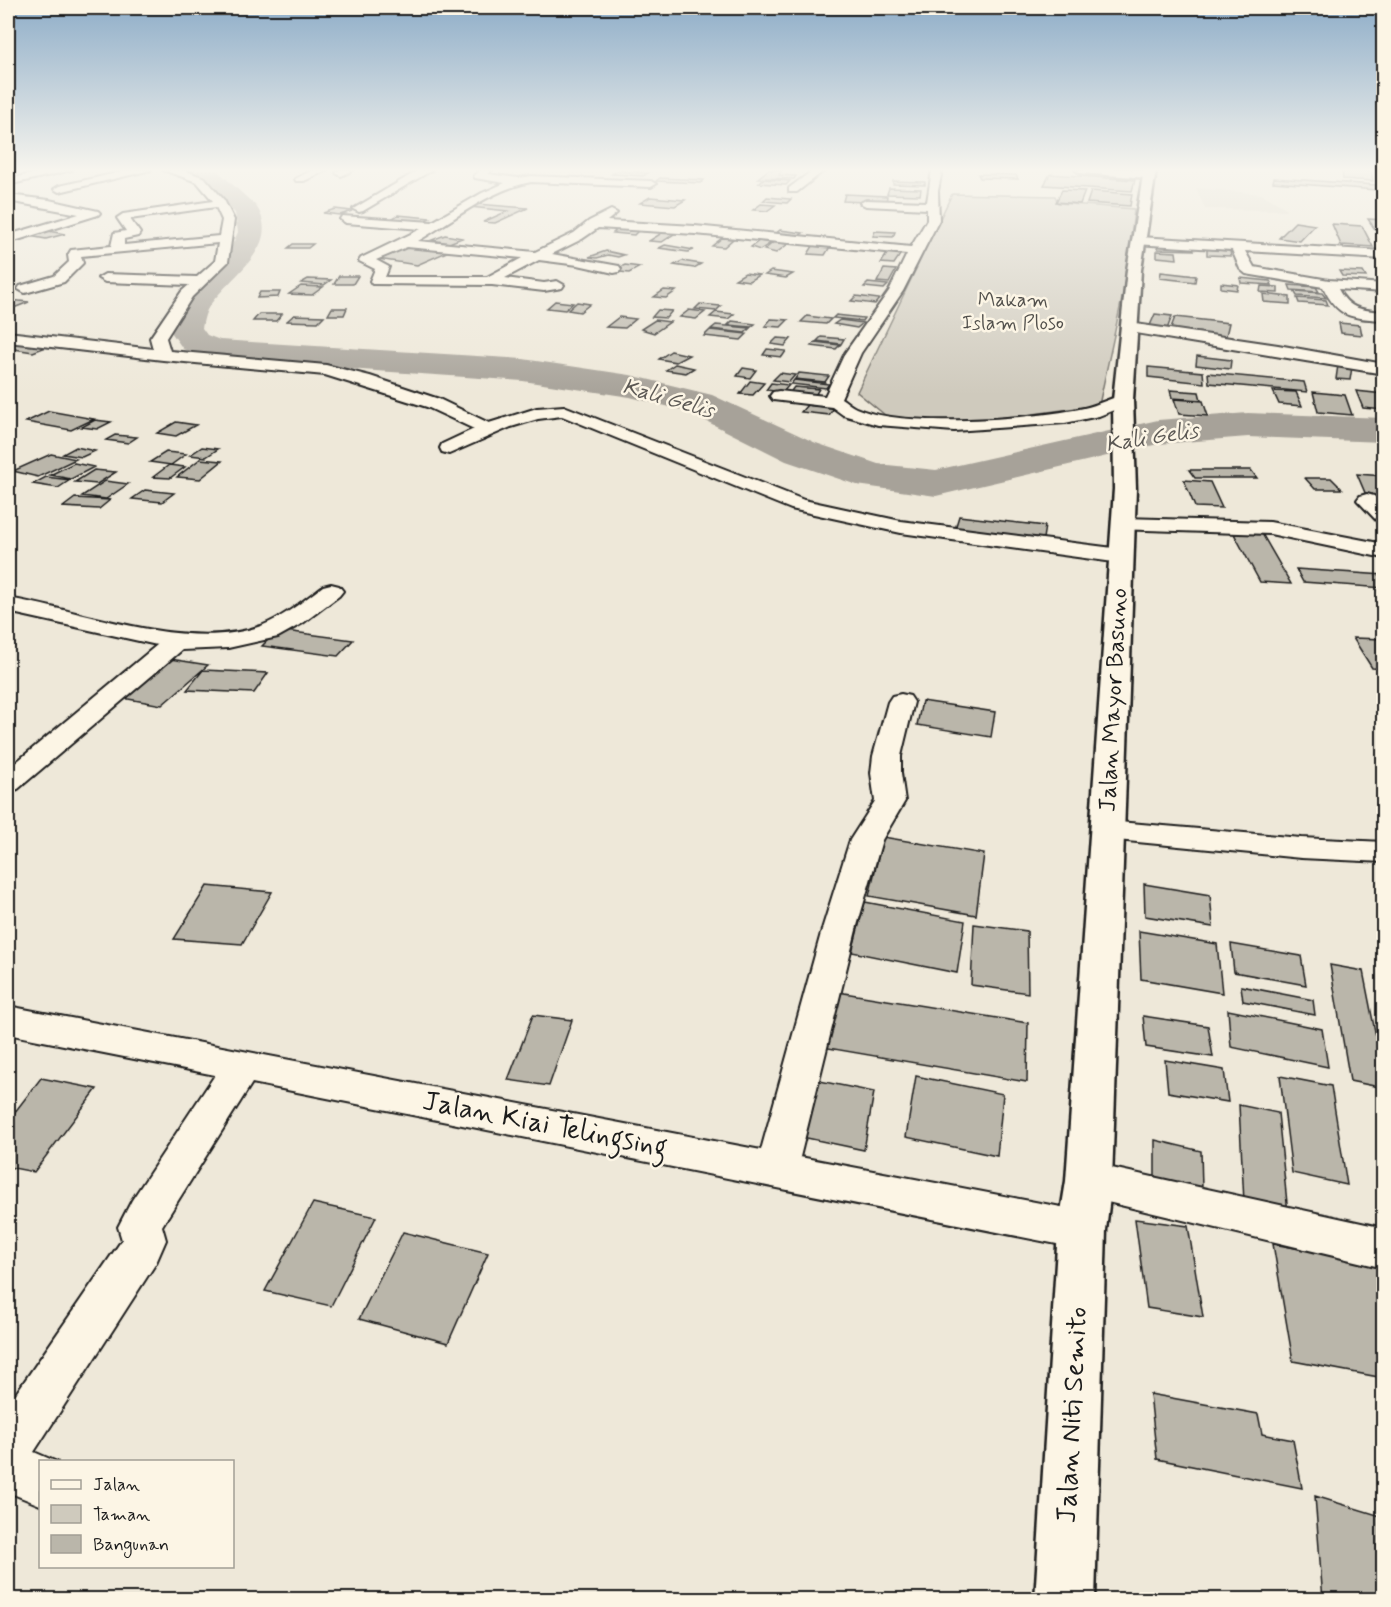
<svg xmlns="http://www.w3.org/2000/svg" width="1391" height="1607" viewBox="0 0 1391 1607" font-family="Mynerve,sans-serif">
  <style>
    .built { fill: #ded9cb }
    .green { fill: #cfcabd; stroke: #76736c; stroke-width: 1.5 }
    .lines { fill: none; stroke-linecap: round; stroke-linejoin: round }
    .river { fill: #a7a299; fill-rule: evenodd }
    .building { fill: #bab6aa; stroke: #1c1c1c; stroke-width: 1.5 }
    .minor-casing { stroke: #1c1c1c; stroke-width: 4 }
    .tertiary-casing { stroke: #1c1c1c; stroke-width: 5 }
    .secondary-casing { stroke: #1c1c1c; stroke-width: 5 }
    .minor { fill: #fcf5e5; fill-rule: evenodd }
    .tertiary { fill: #fcf5e5; fill-rule: evenodd }
    .secondary { fill: #fcf5e5; fill-rule: evenodd }
    .labels { text-anchor: middle; dominant-baseline: central; stroke-width: 5; stroke-linejoin: round; paint-order: stroke }
    .far-park-label { font-size: 20px; fill: #52504c; stroke: #fcf5e5 }
    .far-water-label { font-size: 22px; font-style: italic; fill: #5b5854; stroke: #fcf5e5 }
    .street-label { font-size: 24px; fill: #1c1c1c; stroke: #fcf5e5 }
    .near-street-label { font-size: 28px; fill: #1c1c1c; stroke: #fcf5e5 }
  </style>
  <rect width="100%" height="100%" fill="#eee8d9"/>
  <filter id="ink" filterUnits="userSpaceOnUse"><feTurbulence type="fractalNoise" baseFrequency=".0167" numOctaves="2"/><feDisplacementMap in="SourceGraphic" scale="12" xChannelSelector="R" yChannelSelector="G"/><feConvolveMatrix kernelMatrix="1 2 1 2 8 2 1 2 1" color-interpolation-filters="sRGB"/></filter>
  <g filter="url(#ink)">
    <path class="built" d="M 1196,188 L 1262,194 L 1289,210 L 1205,209 Z"/>
    <path class="green" d="M 952,194 L 1055,196 L 1058,203 L 1134,209 L 1127,275 L 1099,405 L 967,423 L 890,419 L 857,392 Z"/>
    <g class="lines">
      <path class="river" d="M 187,170 L 216,170 L 220,173 L 256,206 C 285,248 224,279 207,310 C 204,316 203,323 202,328 L 207,335 L 220,340 L 523,359 L 630,375 L 712,395 L 816,443 L 878,464 L 936,470 L 1158,420 L 1248,413 L 1384,418 L 1384,442 L 1248,437 L 1158,444 L 936,496 L 857,485 L 786,461 L 686,411 L 630,397 L 523,381 L 214,360 L 183,349 L 169,329 L 181,301 L 231,248 L 238,232 L 235,213 L 210,188 Z"/>
    </g>
    <path class="building" d="M 768,170 L 782,170 L 779,175 L 796,176 L 794,179 L 758,178 Z
      M 1342,170 L 1371,170 L 1373,181 L 1343,179 Z
      M 617,171 L 648,173 L 643,176 L 612,174 Z
      M 978,174 L 1016,175 L 1018,179 L 980,178 Z
      M 1050,174 L 1135,180 L 1132,191 L 1044,185 Z
      M 660,178 L 704,180 L 701,183 L 656,181 Z
      M 1274,178 L 1376,185 L 1376,190 L 1273,182 Z
      M 763,179 L 790,181 L 786,185 L 759,183 Z
      M 893,181 L 925,182 L 925,185 L 893,184 Z
      M 889,188 L 921,189 L 920,195 L 887,194 Z
      M 1062,190 L 1085,191 L 1080,204 L 1056,202 Z
      M 1091,191 L 1132,194 L 1130,206 L 1087,203 Z
      M 845,194 L 887,196 L 886,203 L 843,201 Z
      M 650,197 L 685,200 L 675,206 L 640,203 Z
      M 767,197 L 791,199 L 787,203 L 763,201 Z
      M 477,204 L 528,208 L 495,223 L 483,222 L 508,211 L 470,207 Z
      M 761,204 L 775,205 L 767,211 L 753,210 Z
      M 335,209 L 352,211 L 340,215 L 323,213 Z
      M 398,215 L 430,218 L 418,224 L 386,222 Z
      M 1368,219 L 1384,220 L 1384,243 Z
      M 1295,222 L 1315,225 L 1300,241 L 1279,238 Z
      M 1332,224 L 1362,226 L 1373,247 L 1341,245 Z
      M 619,228 L 640,229 L 634,235 L 613,233 Z
      M 780,230 L 803,233 L 793,240 L 770,238 Z
      M 48,231 L 65,234 L 46,239 L 29,236 Z
      M 665,231 L 677,232 L 662,242 L 649,241 Z
      M 875,231 L 895,232 L 893,237 L 873,236 Z
      M 445,235 L 462,238 L 449,243 L 432,240 Z
      M 722,238 L 733,239 L 724,247 L 712,246 Z
      M 759,241 L 771,243 L 760,250 L 751,247 Z
      M 774,242 L 788,244 L 776,253 L 764,250 Z
      M 293,244 L 313,244 L 308,248 L 288,248 Z
      M 1156,244 L 1191,246 L 1194,250 L 1158,249 Z
      M 665,245 L 694,250 L 688,252 L 659,248 Z
      M 402,246 L 447,252 L 417,265 L 371,258 Z
      M 813,246 L 830,247 L 825,255 L 808,254 Z
      M 1207,249 L 1230,251 L 1231,256 L 1207,255 Z
      M 606,251 L 624,255 L 618,257 L 608,255 L 597,258 L 589,257 Z
      M 889,251 L 902,252 L 894,264 L 881,263 Z
      M 1157,251 L 1176,252 L 1177,259 L 1157,257 Z
      M 682,261 L 701,264 L 694,268 L 674,265 Z
      M 625,265 L 640,267 L 629,273 L 612,271 Z
      M 884,269 L 896,270 L 889,283 L 877,282 Z
      M 771,271 L 793,274 L 786,278 L 765,275 Z
      M 1339,271 L 1363,272 L 1366,277 L 1342,276 Z
      M 1161,272 L 1196,276 L 1195,282 L 1160,278 Z
      M 745,273 L 759,275 L 749,281 L 735,279 Z
      M 339,276 L 358,276 L 353,284 L 334,284 Z
      M 1240,278 L 1270,281 L 1272,285 L 1241,283 Z
      M 308,279 L 331,280 L 324,285 L 301,283 Z
      M 868,283 L 888,285 L 884,289 L 864,287 Z
      M 1221,283 L 1238,285 L 1237,290 L 1221,288 Z
      M 1289,285 L 1316,287 L 1319,292 L 1291,290 Z
      M 301,286 L 323,287 L 312,295 L 289,294 Z
      M 1261,286 L 1278,287 L 1278,293 L 1260,292 Z
      M 664,290 L 676,291 L 666,298 L 654,297 Z
      M 1294,291 L 1322,293 L 1326,298 L 1297,296 Z
      M 260,292 L 280,292 L 278,297 L 257,298 Z
      M 1263,294 L 1290,297 L 1290,304 L 1264,302 Z
      M 856,296 L 879,299 L 875,304 L 851,301 Z
      M 1297,298 L 1326,300 L 1328,305 L 1299,303 Z
      M 8,301 L 9,300 L 29,302 L 11,309 L 8,309 Z
      M 555,301 L 573,303 L 565,310 L 547,308 Z
      M 577,302 L 590,304 L 580,312 L 568,310 Z
      M 700,304 L 721,306 L 716,311 L 695,309 Z
      M 332,308 L 347,308 L 344,315 L 328,315 Z
      M 658,310 L 672,311 L 666,318 L 652,317 Z
      M 689,310 L 705,312 L 696,319 L 680,317 Z
      M 716,312 L 734,314 L 728,319 L 710,317 Z
      M 259,314 L 282,314 L 276,321 L 253,321 Z
      M 1155,314 L 1172,316 L 1166,332 L 1148,330 Z
      M 294,315 L 324,316 L 318,322 L 287,321 Z
      M 836,315 L 864,318 L 862,321 L 833,318 Z
      M 807,316 L 831,319 L 826,324 L 801,322 Z
      M 619,317 L 636,319 L 625,328 L 606,327 Z
      M 1175,317 L 1229,323 L 1225,340 L 1169,333 Z
      M 771,319 L 788,320 L 781,327 L 765,326 Z
      M 655,320 L 670,322 L 654,333 L 641,329 Z
      M 840,320 L 863,323 L 857,328 L 834,324 Z
      M 732,321 L 755,324 L 751,327 L 728,325 Z
      M 1339,323 L 1360,325 L 1362,335 L 1341,333 Z
      M 716,325 L 750,328 L 745,333 L 711,329 Z
      M 710,330 L 747,334 L 741,340 L 704,336 Z
      M 821,337 L 844,339 L 841,344 L 817,341 Z
      M 777,338 L 791,339 L 785,346 L 771,344 Z
      M 15,339 L 51,345 L 33,352 L 8,348 L 8,342 Z
      M 815,342 L 840,345 L 836,349 L 811,346 Z
      M 767,349 L 786,351 L 782,357 L 763,355 Z
      M 671,351 L 689,355 L 676,362 L 659,359 Z
      M 1197,356 L 1231,360 L 1230,369 L 1196,365 Z
      M 675,364 L 694,368 L 686,373 L 666,370 Z
      M 1338,365 L 1352,367 L 1350,380 L 1336,379 Z
      M 1148,367 L 1203,372 L 1204,383 L 1148,377 Z
      M 743,368 L 756,370 L 750,378 L 737,376 Z
      M 780,373 L 795,375 L 789,382 L 773,380 Z
      M 799,373 L 829,376 L 825,382 L 795,379 Z
      M 1208,373 L 1304,382 L 1307,392 L 1209,383 Z
      M 794,380 L 829,384 L 826,388 L 791,384 Z
      M 750,381 L 764,383 L 753,395 L 740,394 Z
      M 771,383 L 789,385 L 783,392 L 766,390 Z
      M 794,387 L 819,389 L 814,397 L 789,394 Z
      M 1170,390 L 1199,392 L 1201,400 L 1172,398 Z
      M 1273,391 L 1296,392 L 1302,406 L 1279,404 Z
      M 1356,391 L 1384,394 L 1384,410 L 1363,408 Z
      M 1313,392 L 1345,395 L 1352,415 L 1318,412 Z
      M 1174,399 L 1203,401 L 1208,416 L 1179,414 Z
      M 807,405 L 834,408 L 829,415 L 801,412 Z
      M 49,411 L 94,419 L 71,430 L 26,422 Z
      M 95,420 L 111,422 L 97,429 L 82,427 Z
      M 176,422 L 196,425 L 176,436 L 157,433 Z
      M 115,435 L 137,437 L 128,443 L 106,440 Z
      M 76,447 L 95,451 L 82,457 L 63,454 Z
      M 202,447 L 218,449 L 206,457 L 190,455 Z
      M 166,452 L 186,454 L 171,465 L 150,462 Z
      M 51,454 L 76,459 L 38,477 L 13,471 Z
      M 200,459 L 222,461 L 200,479 L 177,477 Z
      M 74,463 L 94,467 L 71,479 L 50,475 Z
      M 169,465 L 185,467 L 170,478 L 153,477 Z
      M 94,470 L 116,472 L 97,484 L 75,482 Z
      M 1189,470 L 1251,470 L 1257,478 L 1195,478 Z
      M 1357,474 L 1384,476 L 1384,497 L 1366,495 Z
      M 46,477 L 70,480 L 58,488 L 33,484 Z
      M 1305,478 L 1331,478 L 1342,489 L 1315,489 Z
      M 1184,480 L 1210,482 L 1222,508 L 1195,507 Z
      M 105,481 L 128,484 L 106,499 L 82,496 Z
      M 145,490 L 174,493 L 162,502 L 132,499 Z
      M 75,498 L 110,500 L 99,509 L 63,507 Z
      M 959,516 L 1045,526 L 1041,551 L 952,539 Z
      M 1232,530 L 1261,532 L 1291,584 L 1260,582 Z
      M 1296,569 L 1384,575 L 1384,588 L 1303,582 Z
      M 278,630 L 353,640 L 338,656 L 262,646 Z
      M 1353,638 L 1384,639 L 1384,669 L 1372,668 Z
      M 164,658 L 208,665 L 162,705 L 117,697 Z
      M 203,670 L 268,673 L 254,693 L 187,690 Z
      M 922,701 L 995,712 L 991,737 L 917,725 Z
      M 883,837 L 984,854 L 976,915 L 869,896 Z
      M 1144,884 L 1210,895 L 1213,927 L 1145,916 Z
      M 207,886 L 272,892 L 242,944 L 174,939 Z
      M 865,902 L 965,921 L 957,973 L 852,952 Z
      M 974,924 L 1027,931 L 1028,993 L 971,985 Z
      M 1139,931 L 1217,944 L 1222,993 L 1141,979 Z
      M 1231,944 L 1301,956 L 1306,985 L 1234,972 Z
      M 1330,965 L 1363,971 L 1384,1077 L 1384,1088 L 1350,1081 Z
      M 1241,986 L 1313,1000 L 1315,1015 L 1243,1001 Z
      M 838,992 L 1028,1023 L 1027,1082 L 828,1048 Z
      M 1228,1010 L 1322,1029 L 1328,1067 L 1231,1047 Z
      M 533,1015 L 572,1020 L 549,1086 L 508,1080 Z
      M 1143,1016 L 1208,1026 L 1213,1057 L 1146,1047 Z
      M 1165,1060 L 1224,1070 L 1228,1102 L 1168,1092 Z
      M 916,1076 L 1003,1094 L 997,1156 L 906,1137 Z
      M 1280,1076 L 1331,1086 L 1347,1185 L 1292,1173 Z
      M 41,1078 L 97,1089 L 34,1172 L 8,1167 L 8,1121 Z
      M 815,1080 L 874,1092 L 864,1150 L 802,1137 Z
      M 1239,1105 L 1278,1113 L 1288,1213 L 1244,1202 Z
      M 1155,1140 L 1201,1151 L 1202,1189 L 1155,1178 Z
      M 313,1203 L 376,1217 L 331,1306 L 265,1291 Z
      M 1135,1219 L 1188,1226 L 1203,1317 L 1147,1308 Z
      M 403,1232 L 488,1253 L 448,1343 L 359,1319 Z
      M 1273,1244 L 1384,1264 L 1384,1378 L 1293,1361 Z
      M 1150,1394 L 1258,1414 L 1262,1434 L 1293,1440 L 1302,1488 L 1157,1459 Z
      M 1315,1496 L 1384,1517 L 1384,1600 L 1323,1600 Z"/>
    <g class="lines">
      <defs>
        <path id="minor" d="M 50,170 L 72,170 L 8,185 L 8,179 Z
          M 130,170 L 151,170 L 59,192 L 54,189 L 59,186 Z
          M 163,170 L 183,170 L 205,178 L 224,200 L 234,220 L 228,262 L 192,297 L 166,338 L 170,351 L 326,365 L 370,376 L 439,399 L 489,423 L 537,408 L 564,406 L 804,500 L 901,521 L 1121,549 L 1129,551 L 1132,556 L 1129,561 L 1121,563 L 901,533 L 791,509 L 562,416 L 538,419 L 511,427 L 449,454 L 442,452 L 440,448 L 442,444 L 474,429 L 427,407 L 325,375 L 163,360 L 8,342 L 8,332 L 153,349 L 150,338 L 182,291 L 189,285 L 105,282 L 98,278 L 105,274 L 197,277 L 215,261 L 218,243 L 81,256 L 83,263 L 64,282 L 25,293 L 18,289 L 20,286 L 54,276 L 69,262 L 68,255 L 71,250 L 111,246 L 114,233 L 126,231 L 117,218 L 123,214 L 213,201 L 197,182 ZM 216,207 L 222,220 L 219,236 L 124,245 L 124,239 L 138,236 L 140,233 L 130,219 Z
          M 312,170 L 327,170 L 304,181 L 296,181 L 295,179 Z
          M 339,170 L 354,170 L 341,176 L 336,173 Z
          M 419,170 L 432,170 L 363,211 L 359,212 L 353,209 Z
          M 480,170 L 492,170 L 488,174 L 519,178 L 531,176 L 651,181 L 656,184 L 651,187 L 531,182 C 489,190 454,220 418,241 L 535,252 L 574,233 L 589,221 L 611,210 L 617,213 L 607,221 L 695,226 L 911,247 L 927,220 L 927,209 L 866,206 L 860,203 L 866,200 L 927,202 L 932,170 L 942,170 L 938,191 L 939,220 L 903,291 L 861,353 L 841,398 C 846,401 851,406 856,408 C 903,429 1033,419 1084,408 C 1098,405 1110,398 1123,395 L 1129,396 L 1132,400 L 1129,404 L 1099,416 L 1065,423 L 954,431 L 878,425 L 843,415 L 832,407 L 773,400 L 770,396 L 773,392 L 779,391 L 825,396 L 845,353 L 889,291 L 907,254 L 695,234 L 598,228 L 582,239 L 552,254 L 619,266 L 621,269 L 619,272 L 614,273 L 578,265 L 539,260 L 505,278 L 544,283 L 557,281 L 564,285 L 562,288 L 544,291 L 492,285 L 372,284 L 370,281 L 375,269 L 359,261 L 361,258 L 421,229 L 346,223 L 340,219 L 342,216 L 432,222 L 482,193 L 505,183 L 475,178 L 474,176 ZM 407,247 L 522,258 L 487,277 L 385,277 L 389,267 L 376,260 Z
          M 813,170 L 825,170 L 797,192 L 789,192 L 789,188 Z
          M 8,195 L 49,200 L 98,211 L 100,213 L 98,215 L 8,243 L 8,235 L 79,214 L 8,201 Z
          M 1139,237 L 1384,251 L 1384,259 L 1245,251 L 1254,267 L 1329,280 L 1384,284 L 1384,292 L 1338,289 C 1349,310 1362,310 1384,312 L 1384,320 C 1351,318 1338,318 1323,287 L 1246,274 L 1240,269 L 1232,250 L 1135,244 L 1133,241 Z
          M 1129,323 L 1278,345 L 1384,364 L 1384,374 L 1124,331 L 1121,328 L 1124,325 Z
          M 1367,494 L 1374,496 L 1384,505 L 1384,523 L 1377,521 L 1357,500 L 1360,496 Z
          M 1123,518 L 1270,522 L 1384,544 L 1384,558 L 1270,534 L 1115,529 L 1112,524 L 1115,519 Z
          M 331,584 L 339,586 L 343,591 L 339,596 L 303,623 L 278,637 L 228,648 L 182,650 L 18,789 L 8,792 L 8,769 L 157,645 L 8,612 L 8,598 C 83,610 187,653 261,626 C 284,617 303,601 323,586 Z
          M 901,694 L 910,696 L 914,702 L 901,756 L 901,773 L 905,801 L 882,840 L 857,926 L 800,1157 L 1082,1211 L 1097,1216 L 1104,1230 L 1097,1244 L 1082,1249 L 252,1083 L 162,1226 L 166,1240 L 156,1263 L 34,1452 L 57,1462 L 40,1462 L 40,1505 L 8,1492 L 8,1405 L 122,1240 L 118,1227 L 132,1200 L 215,1075 L 8,1034 L 8,1006 L 761,1150 L 823,926 L 850,840 L 875,801 L 871,773 L 873,756 L 888,702 L 892,696 Z
          M 1107,821 L 1301,838 L 1384,842 L 1384,862 L 1301,858 L 1096,838 L 1092,831 L 1096,824 Z
          M 1089,1163 L 1384,1228 L 1384,1268 L 1074,1194 L 1068,1181 L 1074,1168 Z"/>
        <path id="tertiary" d="M 1076,170 C 1093,170 1143,165 1155,175 L 1149,178 L 1081,173 Z"/>
        <path id="secondary" d="M 1144,170 L 1156,170 L 1141,270 L 1133,400 L 1136,489 L 1112,1181 L 1106,1230 L 1095,1600 L 1035,1600 L 1058,1230 L 1066,1181 L 1114,489 L 1113,400 L 1127,270 Z"/>
      </defs>
      <use href="#minor" class="minor-casing"/>
      <use href="#tertiary" class="tertiary-casing"/>
      <use href="#secondary" class="secondary-casing"/>
      <use href="#minor" class="minor"/>
      <use href="#tertiary" class="tertiary"/>
      <use href="#secondary" class="secondary"/>
    </g>
  </g>
  <linearGradient id="sky" x2="0" y2="1"><stop stop-color="#8eadc8"/><stop offset="0.43" stop-color="#f7f5ee"/><stop offset="1" stop-color="#f7f5ee" stop-opacity="0"/></linearGradient>
  <rect width="1391" height="395" fill="url(#sky)"/>
  <g class="labels">
    <g class="far-park-label">
      <text x="1013" y="300">Makam<tspan x="1013" dy="23">Islam Ploso</tspan></text>
    </g>
    <g class="far-water-label">
      <text transform="translate(668 399) rotate(16)">Kali Gelis</text>
      <text transform="translate(1152 438) rotate(-9)">Kali Gelis</text>
    </g>
    <g class="street-label">
      <text transform="translate(1114 700) rotate(-87)">Jalan Mayor Basuno</text>
    </g>
    <g class="near-street-label">
      <text transform="translate(545 1125) rotate(11)">Jalan Kiai Telingsing</text>
      <text transform="translate(1073 1415) rotate(-87)">Jalan Niti Semito</text>
    </g>
  </g>
  <rect width="1391" height="1607" fill="none" stroke="#fcf5e5" stroke-width="30"/>
  <rect x="15" y="15" width="1361" height="1577" fill="none" stroke="#1c1c1c" stroke-width="2" filter="url(#ink)"/>
  <rect x="39" y="1460" width="195" height="108" fill="#fcf5e5" stroke="#a29e95" stroke-width="1.5"/>
  <rect x="51" y="1480" width="30" height="9" fill="#fcf5e5" stroke="#a29e95" stroke-width="1.5"/>
  <text x="93" y="1490" font-size="18" fill="#1c1c1c">Jalan</text>
  <rect x="51" y="1505" width="30" height="18" fill="#cfcabd" stroke="#a29e95" stroke-width="1.5"/>
  <text x="93" y="1520" font-size="18" fill="#1c1c1c">Taman</text>
  <rect x="51" y="1535" width="30" height="18" fill="#bab6aa" stroke="#a29e95" stroke-width="1.5"/>
  <text x="93" y="1550" font-size="18" fill="#1c1c1c">Bangunan</text>
</svg>
